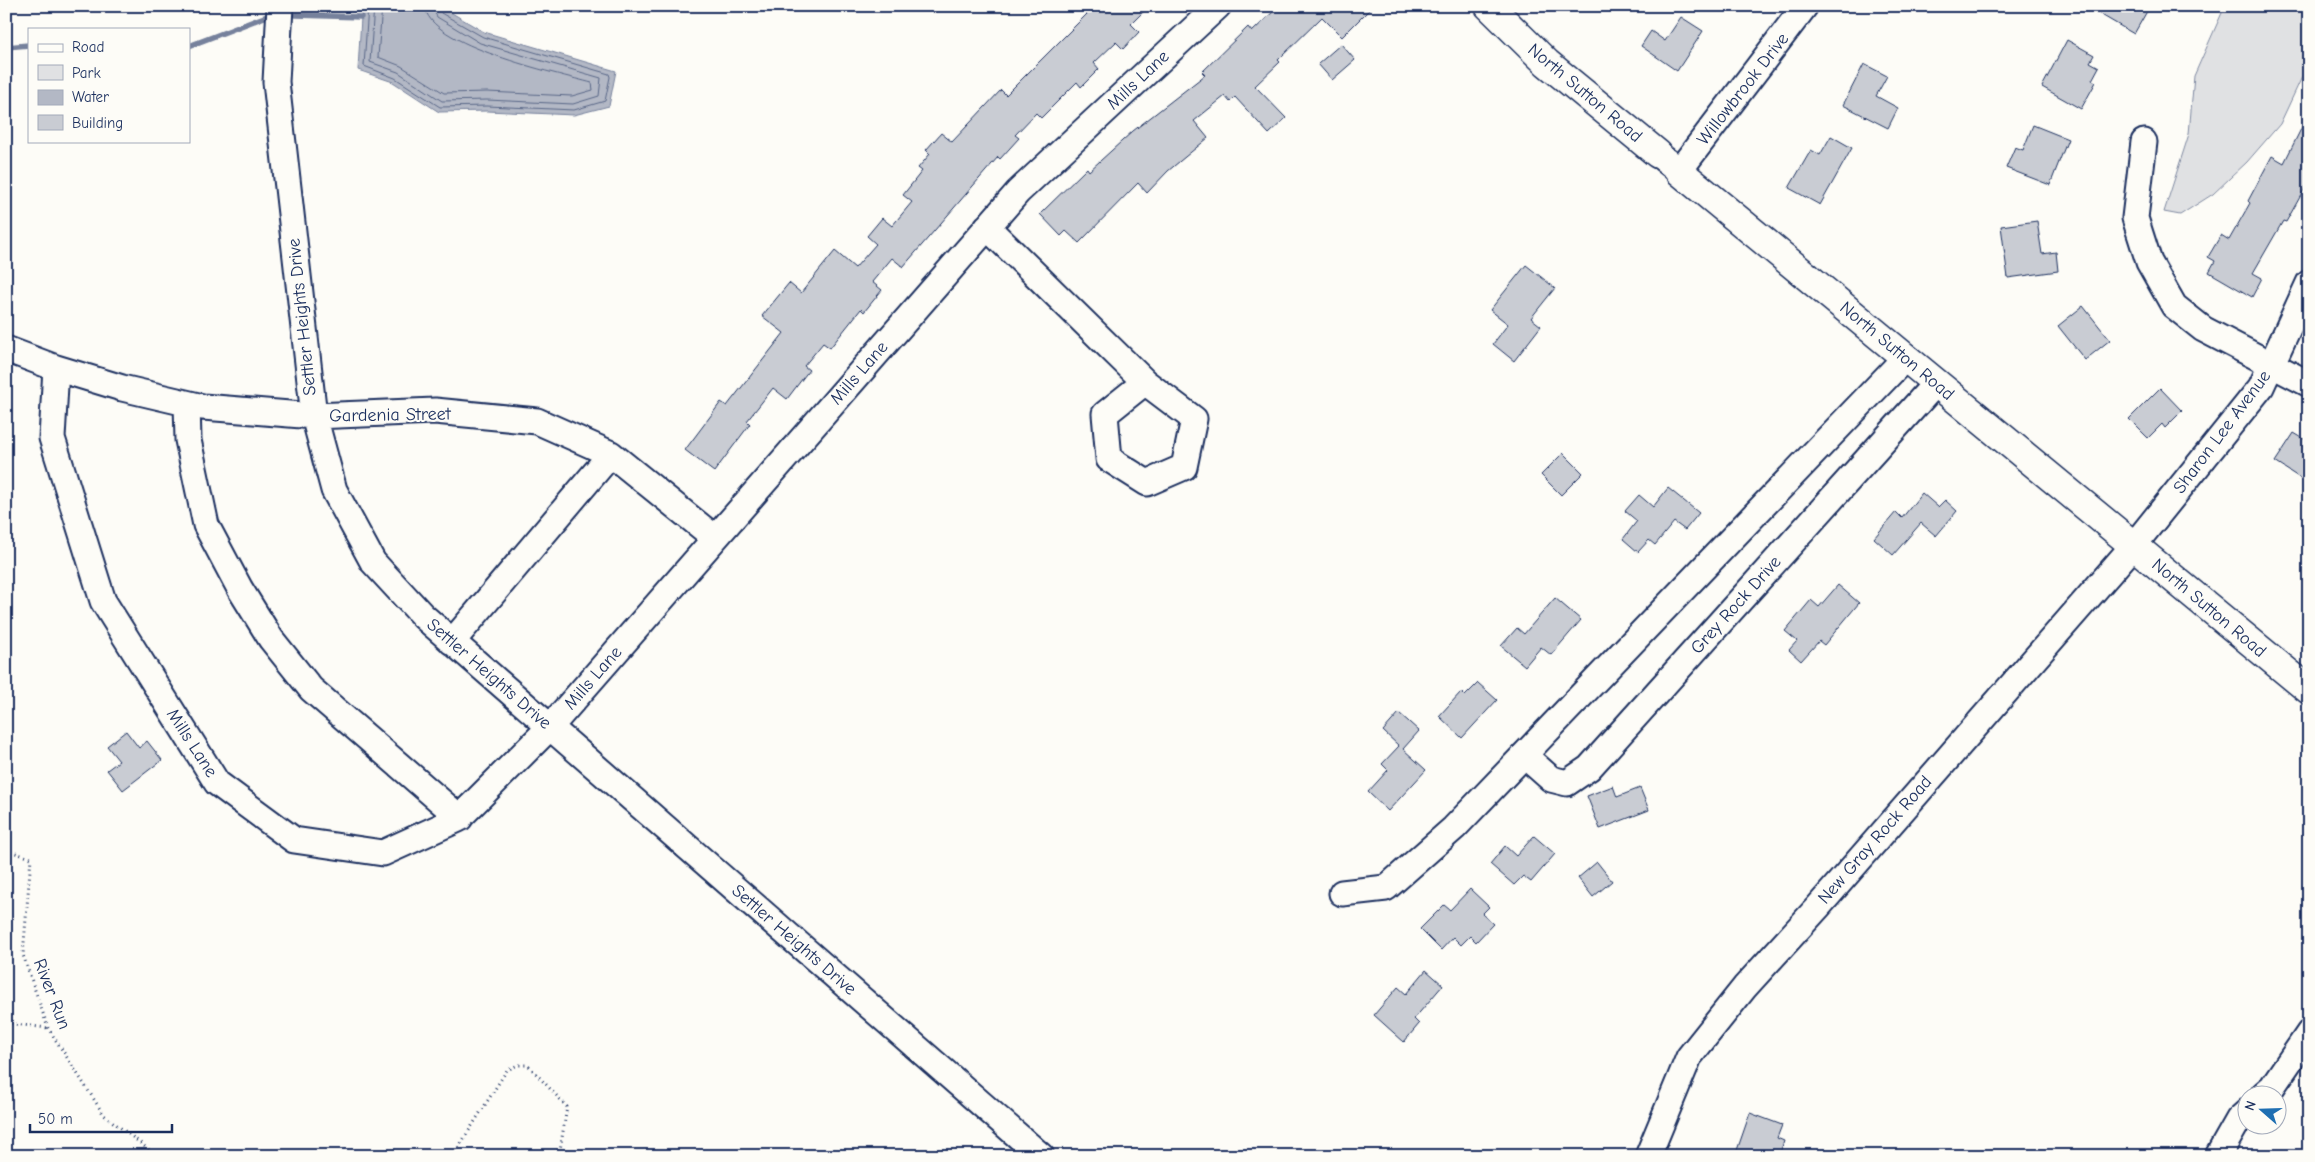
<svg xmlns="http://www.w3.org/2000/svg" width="2315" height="1162" viewBox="0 0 2315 1162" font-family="'Comic Neue',sans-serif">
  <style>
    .green { fill: #e0e1e3; stroke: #7e88a0 }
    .water { fill: #b3b8c5; stroke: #76819c }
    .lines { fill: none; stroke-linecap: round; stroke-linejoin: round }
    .shore { stroke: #586687; stroke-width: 1 }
    .stream { stroke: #76819c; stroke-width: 5.5 }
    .building { fill: #c9ccd3; stroke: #1b2f5e }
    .minor-casing { stroke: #1b2f5e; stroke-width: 29 }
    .major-casing { stroke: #1b2f5e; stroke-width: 31 }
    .path { stroke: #1b2f5e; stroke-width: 3; stroke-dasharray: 1 4; stroke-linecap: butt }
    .minor { stroke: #fdfcf7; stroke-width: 25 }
    .major { stroke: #fdfcf7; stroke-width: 28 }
    .labels { text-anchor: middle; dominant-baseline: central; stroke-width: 4; stroke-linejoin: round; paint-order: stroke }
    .street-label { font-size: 18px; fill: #1b2f5e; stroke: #fdfcf7 }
  </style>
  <rect width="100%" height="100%" fill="#fdfcf7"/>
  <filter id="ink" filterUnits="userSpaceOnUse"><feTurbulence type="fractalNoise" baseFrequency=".02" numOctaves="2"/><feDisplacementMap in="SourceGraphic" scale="10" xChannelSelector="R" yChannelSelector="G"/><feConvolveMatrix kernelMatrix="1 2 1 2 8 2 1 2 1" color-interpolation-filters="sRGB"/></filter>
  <g filter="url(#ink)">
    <path class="green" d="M 2225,6 L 2308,6 L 2309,62 L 2280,124 L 2247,162 L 2213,194 L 2180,215 L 2164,212 L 2189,134 L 2194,76 Z"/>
    <path class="water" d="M 363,6 L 440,6 L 484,32 L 616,71 L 609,106 L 574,115 L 487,111 L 439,112 L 393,82 L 358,70 L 361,17 Z"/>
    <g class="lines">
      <path class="shore" d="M 368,6 L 364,66 L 395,78 L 440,107 L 487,106 L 574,110 L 605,101 L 610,77 L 609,74 L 483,37 L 441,13 L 439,6
        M 374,6 L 370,62 L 398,72 L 442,101 L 487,100 L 573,104 L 599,96 L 601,78 L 480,43 L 437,17 L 432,6
        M 382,6 L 378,57 L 401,66 L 444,93 L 487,92 L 572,96 L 593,90 L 592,83 C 559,74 426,45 425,6"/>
      <path class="stream" d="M 296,15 L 361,17
        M 189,46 L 267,16
        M 6,47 L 29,45"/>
    </g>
    <path class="building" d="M 1079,6 L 1149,6 L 1131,24 L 1139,32 L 1123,49 L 1116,42 L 1094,63 L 1099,69 L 1081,87 L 1077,82 L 1041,118 L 1036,113 L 1015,135 L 1019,138 L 1000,159 L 998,157 L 903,267 L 892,258 L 872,282 L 882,290 L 864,312 L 861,309 L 830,348 L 823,343 L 804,366 L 809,370 L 787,399 L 773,388 L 747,421 L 750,424 L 714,472 L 685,450 L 721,402 L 727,406 L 784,333 L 762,316 L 789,283 L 801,293 L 835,251 L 855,268 L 876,244 L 867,236 L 882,218 L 892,226 L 912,202 L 903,195 L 922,171 L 918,168 L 930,154 L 926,150 L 941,133 L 952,142 L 1001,90 L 1006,95 L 1087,14 Z
      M 1279,6 L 1373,6 L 1342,37 L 1322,17 L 1278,60 L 1280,62 L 1255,86 L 1286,118 L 1269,134 L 1235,97 L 1230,102 L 1225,96 L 1194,121 L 1208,138 L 1168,171 L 1147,193 L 1138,183 L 1079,243 L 1066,231 L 1061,236 L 1040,214 L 1087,168 L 1089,171 L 1133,131 L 1205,75 L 1202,72 L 1248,27 L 1252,32 Z
      M 2086,6 L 2150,6 L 2134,34 Z
      M 1681,17 L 1703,31 L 1677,71 L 1641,46 L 1651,31 L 1665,41 Z
      M 2067,40 L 2094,55 L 2090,62 L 2099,67 L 2092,80 L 2096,82 L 2081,109 L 2042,87 Z
      M 1341,44 L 1355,60 L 1332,80 L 1318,64 Z
      M 1864,64 L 1887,76 L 1876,96 L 1898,108 L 1888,128 L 1843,105 Z
      M 2309,113 L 2309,181 L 2286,222 L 2283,221 L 2253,273 L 2262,278 L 2252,297 L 2209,272 L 2215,261 L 2208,257 L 2221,235 L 2229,240 L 2250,203 L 2248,201 L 2272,156 L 2284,163 Z
      M 2033,125 L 2068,139 L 2050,185 L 2006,168 L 2015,147 L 2023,150 Z
      M 1831,136 L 1852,148 L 1820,205 L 1789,188 L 1811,150 L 1820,155 Z
      M 2037,221 L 2042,254 L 2056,252 L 2058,271 L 2008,278 L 2001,226 Z
      M 1526,265 L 1555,288 L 1531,318 L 1541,326 L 1514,361 L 1493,344 L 1508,324 L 1490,310 Z
      M 2083,306 L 2110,340 L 2085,360 L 2058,326 Z
      M 2160,388 L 2182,411 L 2165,428 L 2162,424 L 2148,438 L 2129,419 Z
      M 2294,433 L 2309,442 L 2309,484 L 2275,462 Z
      M 1563,453 L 1583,473 L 1561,495 L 1541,475 Z
      M 1668,488 L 1699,513 L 1685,530 L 1674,522 L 1655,545 L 1649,540 L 1638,552 L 1623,539 L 1637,521 L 1625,511 L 1639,495 L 1653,507 Z
      M 1922,493 L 1938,507 L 1945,500 L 1957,511 L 1936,536 L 1921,523 L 1893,555 L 1874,538 L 1896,512 L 1902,518 Z
      M 1838,585 L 1859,603 L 1824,645 L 1819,641 L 1801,661 L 1789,650 L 1797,641 L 1785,631 L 1811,600 L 1819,607 Z
      M 1555,598 L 1581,620 L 1551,655 L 1541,647 L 1525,666 L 1501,646 L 1517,628 L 1524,634 Z
      M 1478,683 L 1497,700 L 1462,738 L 1439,716 L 1461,692 L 1465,696 Z
      M 1399,713 L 1419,731 L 1403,749 L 1426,770 L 1388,811 L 1368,792 L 1388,770 L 1382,764 L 1399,746 L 1383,731 Z
      M 126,731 L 139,748 L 147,741 L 162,760 L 123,790 L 107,770 L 119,761 L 107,746 Z
      M 1613,786 L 1617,797 L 1640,788 L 1649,810 L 1600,829 L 1587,796 Z
      M 1534,836 L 1555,854 L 1531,882 L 1523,876 L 1514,885 L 1490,864 L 1505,846 L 1516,856 Z
      M 1597,862 L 1612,881 L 1593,897 L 1578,878 Z
      M 1470,889 L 1489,907 L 1482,914 L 1493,924 L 1476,942 L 1470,936 L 1461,945 L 1453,937 L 1441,950 L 1420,929 L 1444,905 L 1450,910 Z
      M 1426,970 L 1443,985 L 1414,1019 L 1419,1024 L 1404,1042 L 1374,1015 L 1398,987 L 1406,994 Z
      M 1750,1113 L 1782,1125 L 1777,1138 L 1784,1141 L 1779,1156 L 1735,1156 Z"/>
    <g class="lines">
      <defs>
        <path id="minor" d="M 280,6 L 276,82 L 314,416 L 334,490 L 373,562 L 423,616 L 1041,1156
          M 2144,142 L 2135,218 L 2149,262 L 2174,306 L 2203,329 L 2309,384
          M 1664,159 L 1679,171 L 1805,6
          M 987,227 L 1145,382 L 1105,414 L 1109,459 L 1147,483 L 1184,467 L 1194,419 L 1145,382
          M 6,349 L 56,368 L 122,388 L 203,407 L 314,416 L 435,411 L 537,421 L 611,454 L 715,538
          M 56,368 L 52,438 L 103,601 L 217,783 L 294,840 L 383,853 L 458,819 L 550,727 L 1018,192 L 1218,6
          M 187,404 L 188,440 L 206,525 L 240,589 L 271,639 L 311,689 L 460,818
          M 452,642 L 611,454
          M 1524,755 L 1551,779 L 1567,783 L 1589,768 L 1936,383
          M 1342,893 L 1386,888 L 1454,828 L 1906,357
          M 2264,1094 L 2272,1087 L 2309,1033
          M 1648,1156 L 1689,1057 L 1745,987 L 1818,907 L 2134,545 L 2261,387 L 2309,283
          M 2218,1156 L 2239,1119 L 2248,1111"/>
        <path id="major" d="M 1489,6 L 1547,63 L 1658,154
          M 1679,171 L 2309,690"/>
      </defs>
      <use href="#minor" class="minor-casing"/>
      <use href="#major" class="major-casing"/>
      <path class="path" d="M 6,850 L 31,858 L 23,955 L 48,1028 L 104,1115 L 157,1156
        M 6,1023 L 48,1028
        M 453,1156 L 507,1070 L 518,1065 L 528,1065 L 567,1107 L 559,1156"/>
      <use href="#minor" class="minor"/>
      <use href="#major" class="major"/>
    </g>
  </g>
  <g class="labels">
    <g class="street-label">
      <text transform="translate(1138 80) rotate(-43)">Mills Lane</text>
      <text transform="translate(1743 89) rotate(-52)">Willowbrook Drive</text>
      <text transform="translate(1585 93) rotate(40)">North Sutton Road</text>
      <text transform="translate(302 317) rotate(-96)">Settler Heights Drive</text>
      <text transform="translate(1897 351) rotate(40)">North Sutton Road</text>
      <text transform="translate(859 373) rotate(-49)">Mills Lane</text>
      <text transform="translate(390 415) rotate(-1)">Gardenia Street</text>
      <text transform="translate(2222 432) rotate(-53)">Sharon Lee Avenue</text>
      <text transform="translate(1736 605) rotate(-48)">Grey Rock Drive</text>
      <text transform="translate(2209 608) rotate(40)">North Sutton Road</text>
      <text transform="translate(489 674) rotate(41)">Settler Heights Drive</text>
      <text transform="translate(593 678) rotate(-49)">Mills Lane</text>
      <text transform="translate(192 743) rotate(57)">Mills Lane</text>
      <text transform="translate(1875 840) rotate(-49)">New Gray Rock Road</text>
      <text transform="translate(794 940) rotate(41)">Settler Heights Drive</text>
      <text transform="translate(52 994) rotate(69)">River Run</text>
    </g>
  </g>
  <rect width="2315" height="1162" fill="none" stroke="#fdfcf7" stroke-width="25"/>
  <rect x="12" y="12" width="2290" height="1137" fill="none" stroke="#1b2f5e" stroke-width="2" filter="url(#ink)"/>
  <rect x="28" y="28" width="162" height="115" fill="#fdfcf7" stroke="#a3aaba"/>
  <rect x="38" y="44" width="25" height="8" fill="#fdfcf7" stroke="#a3aaba"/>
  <text x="72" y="52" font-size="15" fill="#1b2f5e">Road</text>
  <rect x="38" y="65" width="25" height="15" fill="#e0e1e3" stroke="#a3aaba"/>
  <text x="72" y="78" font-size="15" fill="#1b2f5e">Park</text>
  <rect x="38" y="90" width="25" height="15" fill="#b3b8c5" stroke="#a3aaba"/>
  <text x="72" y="102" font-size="15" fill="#1b2f5e">Water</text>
  <rect x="38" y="115" width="25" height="15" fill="#c9ccd3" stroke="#a3aaba"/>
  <text x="72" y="128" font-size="15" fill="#1b2f5e">Building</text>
  <g transform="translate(2262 1110) rotate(290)"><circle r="24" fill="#fdfcf7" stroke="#a3aaba"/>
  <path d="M0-4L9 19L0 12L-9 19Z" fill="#1f6fb2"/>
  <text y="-8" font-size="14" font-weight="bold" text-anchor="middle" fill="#1b2f5e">N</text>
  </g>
  <path d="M30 1124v8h142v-8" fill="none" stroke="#1b2f5e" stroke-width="2.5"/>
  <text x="38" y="1124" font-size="15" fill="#1b2f5e" stroke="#fdfcf7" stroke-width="4" paint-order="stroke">50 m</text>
</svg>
